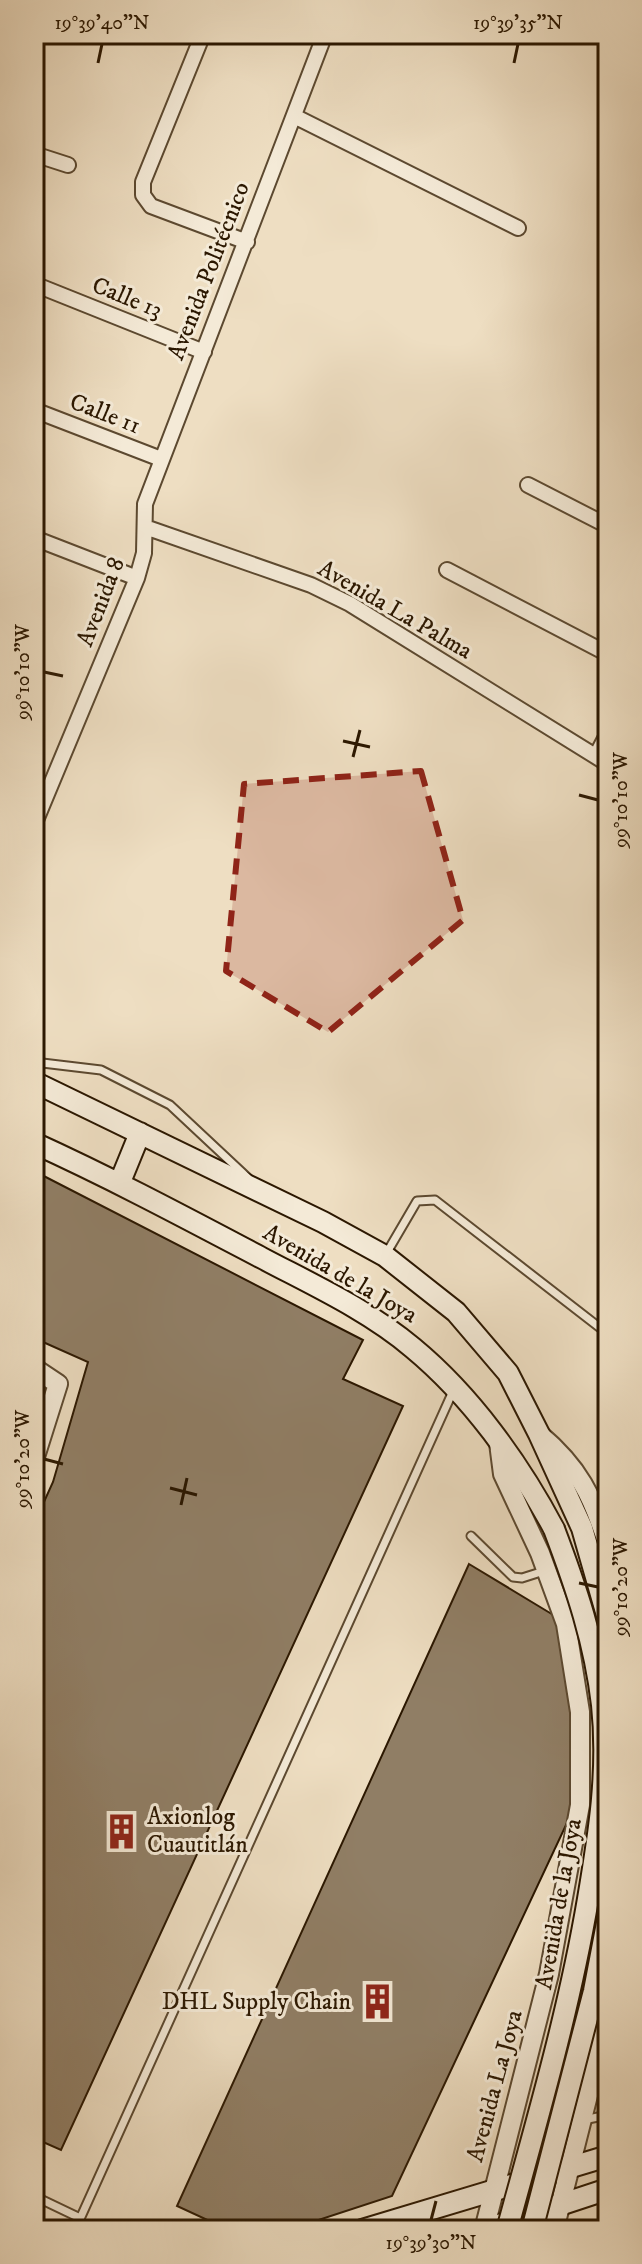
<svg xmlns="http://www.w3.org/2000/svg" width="642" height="2264" viewBox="0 0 642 2264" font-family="'IM FELL DW Pica',serif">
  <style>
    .building { fill: #907e65; stroke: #2b1700; stroke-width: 2 }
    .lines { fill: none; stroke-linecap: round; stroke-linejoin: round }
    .service-casing { stroke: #5c4930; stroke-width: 11 }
    .minor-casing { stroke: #5c4930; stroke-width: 18 }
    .tertiary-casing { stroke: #5c4930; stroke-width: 22 }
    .secondary-casing { stroke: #2b1700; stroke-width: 24 }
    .service { stroke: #f4ead7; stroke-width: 7 }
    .minor { stroke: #f4ead7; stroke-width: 14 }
    .tertiary { stroke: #f4ead7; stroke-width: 18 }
    .secondary { stroke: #f4ead7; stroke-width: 20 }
    .secondary-bridge-casing { stroke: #2b1700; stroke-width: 24; stroke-linecap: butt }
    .secondary-bridge { stroke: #f4ead7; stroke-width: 20 }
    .marked { fill: #8f2418; fill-opacity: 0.2; stroke: #8f2418; stroke-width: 6; stroke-dasharray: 16 10; stroke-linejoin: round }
    .ticks { fill: none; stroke: #2b1700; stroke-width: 3 }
    .labels { text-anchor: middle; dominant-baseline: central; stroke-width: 6; stroke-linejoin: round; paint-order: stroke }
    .street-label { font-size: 24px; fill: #2b1700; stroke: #f4ead7 }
    .poi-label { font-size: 24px; fill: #2b1700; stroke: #f4ead7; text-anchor: start }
    .neatline { fill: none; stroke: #2b1700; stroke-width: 3 }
    .ticks-label { font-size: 20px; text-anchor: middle; fill: #2b1700 }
  </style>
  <rect width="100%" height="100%" fill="#eedec2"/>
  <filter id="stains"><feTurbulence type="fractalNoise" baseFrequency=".0025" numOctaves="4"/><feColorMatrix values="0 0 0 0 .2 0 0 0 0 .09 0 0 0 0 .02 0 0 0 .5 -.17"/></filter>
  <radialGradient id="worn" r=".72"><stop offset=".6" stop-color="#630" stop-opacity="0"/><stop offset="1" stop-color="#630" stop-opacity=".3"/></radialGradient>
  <path class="building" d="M 34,1171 L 363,1340 L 343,1379 L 403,1406 L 61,2150 L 34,2138 L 34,1524 L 53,1482 L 88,1362 L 34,1338 Z
    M 469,1564 L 560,1619 L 578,1717 L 574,1808 L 392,2196 L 288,2230 L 229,2230 L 177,2206 Z"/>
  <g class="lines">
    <defs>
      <path id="service" d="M 34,1062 L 101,1070 L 170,1105 L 248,1178
        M 386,1254 L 417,1201 L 435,1200 L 608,1334
        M 608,1440 L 608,1453
        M 471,1536 L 513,1577 L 522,1578 L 544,1571
        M 583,2120 L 608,2115
        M 34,2196 L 80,2218
        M 75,2230 L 454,1389"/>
      <path id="minor" d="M 203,34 L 143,182 L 143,195 L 151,206 L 247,242
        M 34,46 L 37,34
        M 294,116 L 518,228
        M 34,154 L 68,165
        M 34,284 L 204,352
        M 34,410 L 161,459
        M 528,485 L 608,526
        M 145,527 L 311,585 L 350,604 L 608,764
        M 34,538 L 137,578
        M 447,570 L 608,654
        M 596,756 L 608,733
        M 34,825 L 137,578 L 144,553 L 145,504 L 325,34"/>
      <path id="tertiary" d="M 34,1368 L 58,1384 L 34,1460
        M 539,1434 C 579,1468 592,1495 608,1545
        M 484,2230 L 549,1974 L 580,1805 L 580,1712 L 566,1624 L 540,1553 L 503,1474 L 499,1443
        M 554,2230 L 608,2016"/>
      <path id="secondary" d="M 34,1082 L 323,1222 L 385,1256 L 456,1312 L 508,1373 L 539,1434 L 582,1528 L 608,1619
        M 34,1143 C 111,1178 186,1218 262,1258 C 313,1285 368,1310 413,1348 C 471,1396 519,1463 554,1529
        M 120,1182 L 140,1133
        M 362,2230 L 608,2156
        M 484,2230 L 608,2189"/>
    </defs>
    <use href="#service" class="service-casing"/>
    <use href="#minor" class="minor-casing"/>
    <use href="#tertiary" class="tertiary-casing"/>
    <use href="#secondary" class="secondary-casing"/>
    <use href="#service" class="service"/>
    <use href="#minor" class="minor"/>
    <use href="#tertiary" class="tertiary"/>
    <use href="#secondary" class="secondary"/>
    <defs>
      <path id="secondary-bridge" d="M 507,2230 C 537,2120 569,2011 588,1899 C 599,1834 609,1770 602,1705 C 595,1643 576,1587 554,1529
        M 532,2230 L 594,1991 L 608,1918"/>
    </defs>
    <use href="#secondary-bridge" class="secondary-bridge-casing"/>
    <use href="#secondary-bridge" class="secondary-bridge"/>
  </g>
  <path class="marked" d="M 421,771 L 463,920 L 328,1032 L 226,971 L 244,784 Z"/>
  <path class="ticks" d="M 98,63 L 102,44M 514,63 L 518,44M 44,672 L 63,676M 343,741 L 370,747M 353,757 L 360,730M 579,795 L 598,800M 44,1459 L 63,1464M 170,1488 L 197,1495M 181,1505 L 187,1478M 579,1583 L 598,1587M 431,2220 L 436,2201"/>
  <defs>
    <symbol id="building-bare" viewBox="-9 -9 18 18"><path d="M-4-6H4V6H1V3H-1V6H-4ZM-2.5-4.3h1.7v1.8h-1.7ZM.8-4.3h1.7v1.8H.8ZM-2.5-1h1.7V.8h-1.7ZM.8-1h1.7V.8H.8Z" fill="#8f2418" stroke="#f4ead7" stroke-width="2.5" paint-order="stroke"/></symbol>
  </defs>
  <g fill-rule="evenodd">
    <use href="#building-bare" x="96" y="1806" width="51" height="51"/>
    <use href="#building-bare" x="352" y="1976" width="51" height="51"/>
  </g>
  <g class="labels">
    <g class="street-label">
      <text transform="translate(209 271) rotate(-69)">Avenida Politécnico</text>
      <text transform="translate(127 298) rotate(22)">Calle 13</text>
      <text transform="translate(105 414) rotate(21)">Calle 11</text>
      <text transform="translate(101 602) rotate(-69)">Avenida 8</text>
      <text transform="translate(395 610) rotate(30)">Avenida La Palma</text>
      <text transform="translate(340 1274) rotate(30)">Avenida de la Joya</text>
      <text transform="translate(559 1904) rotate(-80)">Avenida de la Joya</text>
      <text transform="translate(495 2086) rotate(-75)">Avenida La Joya</text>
    </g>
    <g class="poi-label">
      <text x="147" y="1817">Axionlog<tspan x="147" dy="28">Cuautitlán</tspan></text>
      <text x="351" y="2002" text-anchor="end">DHL Supply Chain</text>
    </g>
  </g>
  <rect width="642" height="2264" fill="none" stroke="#eedec2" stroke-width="88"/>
  <rect x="44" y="44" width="554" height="2176" class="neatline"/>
  <g class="ticks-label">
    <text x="102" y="29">19°39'40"N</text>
    <text x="518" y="29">19°39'35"N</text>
    <text transform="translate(22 672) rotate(-90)" y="7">99°10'10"W</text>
    <text transform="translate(620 800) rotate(-90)" y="7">99°10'10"W</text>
    <text transform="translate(22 1459) rotate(-90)" y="7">99°10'20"W</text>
    <text transform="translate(620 1587) rotate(-90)" y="7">99°10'20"W</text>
    <text x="431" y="2249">19°39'30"N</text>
  </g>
  <rect width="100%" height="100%" filter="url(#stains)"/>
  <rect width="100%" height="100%" fill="url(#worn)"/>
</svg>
